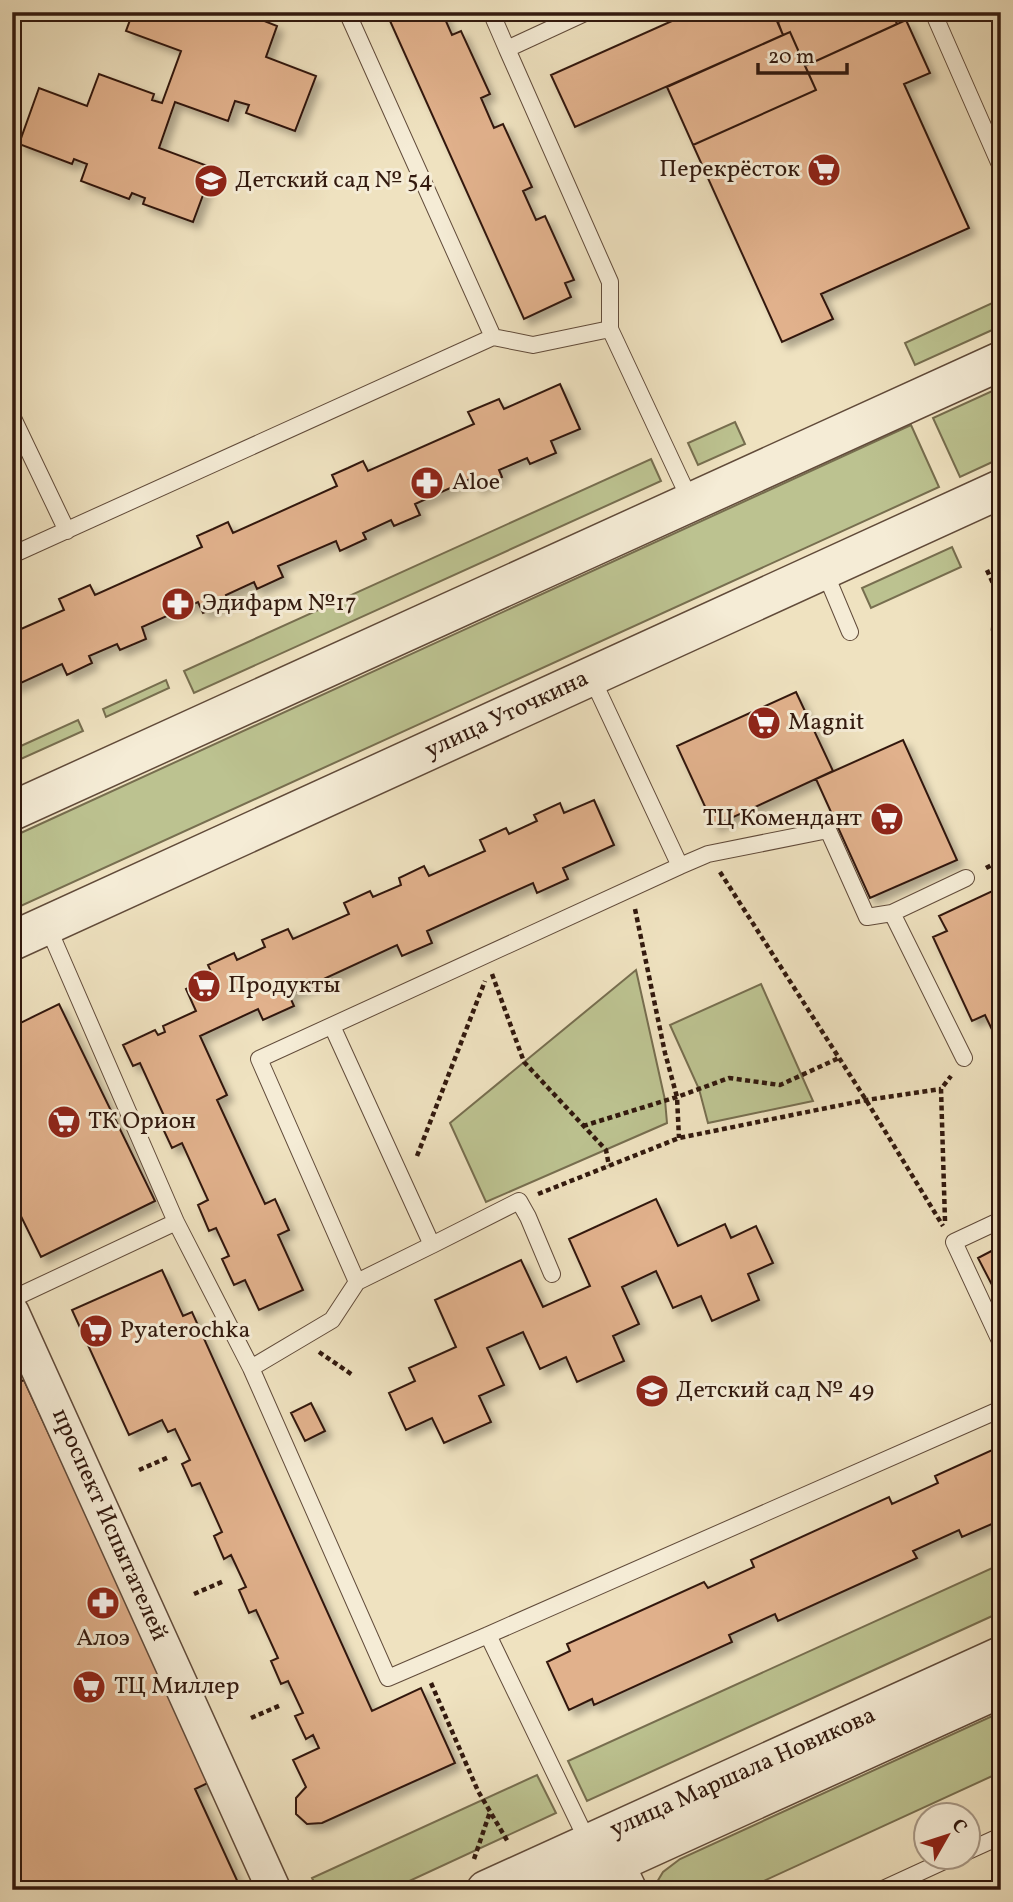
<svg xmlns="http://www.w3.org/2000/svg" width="1013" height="1902" viewBox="0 0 1013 1902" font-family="Vollkorn,serif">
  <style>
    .green { fill: #bcc290; stroke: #776e4f; stroke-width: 2 }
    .building { fill: #e1b18c; stroke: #32190e; stroke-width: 2; filter: url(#shadow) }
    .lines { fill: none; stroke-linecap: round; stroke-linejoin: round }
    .service-casing { stroke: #614b3a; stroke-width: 18 }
    .minor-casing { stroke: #614b3a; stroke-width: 36 }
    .tertiary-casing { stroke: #614b3a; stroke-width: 41 }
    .path { stroke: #32190e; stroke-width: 4.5; stroke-dasharray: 5 3.5; stroke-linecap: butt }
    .service { stroke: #f5ecd6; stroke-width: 16 }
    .minor { stroke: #f5ecd6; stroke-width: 33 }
    .tertiary { stroke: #f5ecd6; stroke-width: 38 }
    .labels { text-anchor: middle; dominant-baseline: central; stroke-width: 6; stroke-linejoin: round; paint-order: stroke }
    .poi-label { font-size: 24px; fill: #32190e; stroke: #f5ecd6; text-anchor: start }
    .street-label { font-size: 24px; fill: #32190e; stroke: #f5ecd6 }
  </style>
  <defs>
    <filter id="shadow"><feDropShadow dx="6" dy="6" stdDeviation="3.5" flood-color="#0004"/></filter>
  </defs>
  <rect width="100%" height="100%" fill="#efe2c0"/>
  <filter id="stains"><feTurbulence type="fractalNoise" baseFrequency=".00286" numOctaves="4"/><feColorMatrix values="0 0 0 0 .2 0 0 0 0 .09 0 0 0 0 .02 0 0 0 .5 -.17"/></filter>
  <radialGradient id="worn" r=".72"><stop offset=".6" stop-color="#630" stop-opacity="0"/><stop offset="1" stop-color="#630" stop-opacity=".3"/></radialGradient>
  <path class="green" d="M 1001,299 L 1001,326 L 915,365 L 905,343 Z
    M 1001,387 L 1001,458 L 960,477 L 933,418 Z
    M 735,422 L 745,444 L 698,465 L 688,443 Z
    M 911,425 L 939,487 L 12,910 L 12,837 Z
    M 651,459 L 661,481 L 194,693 L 184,671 Z
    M 952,547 L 961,567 L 871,608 L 862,588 Z
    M 166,680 L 169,688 L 106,717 L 103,709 Z
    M 78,720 L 83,731 L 12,763 L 12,750 Z
    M 636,970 L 665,1100 L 667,1123 L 486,1202 L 450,1123 Z
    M 761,984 L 813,1101 L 708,1123 L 699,1089 L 670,1025 Z
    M 1001,1564 L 1001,1612 L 587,1801 L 568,1761 Z
    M 1001,1712 L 1001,1772 L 744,1890 L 654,1890 L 654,1887 L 663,1872 L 680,1859 Z
    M 537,1775 L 556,1813 L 390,1890 L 318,1890 L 312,1878 Z"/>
  <path class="building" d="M 133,12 L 242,12 L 277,26 L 266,57 L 316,76 L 295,131 L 246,113 L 249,105 L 235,101 L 228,121 L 175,102 L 159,148 L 213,168 L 193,222 L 143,204 L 145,198 L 132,193 L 129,199 L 81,181 L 87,164 L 74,159 L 72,164 L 19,144 L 39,88 L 87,106 L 99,74 L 154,94 L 152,100 L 162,103 L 181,51 L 126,31 Z
    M 386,12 L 442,12 L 452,35 L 461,31 L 490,94 L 481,98 L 494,128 L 503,124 L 532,187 L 523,191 L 536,220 L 545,216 L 574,280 L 565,283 L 571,297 L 524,319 Z
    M 692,12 L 773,12 L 783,35 L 575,127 L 551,75 Z
    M 799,12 L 892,12 L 897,24 L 805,66 L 790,32 L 783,35 L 778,22 Z
    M 906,20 L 930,73 L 904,84 L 969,228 L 821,294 L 833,319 L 782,342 L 693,145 L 816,90 L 805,66 Z
    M 790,32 L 816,90 L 693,145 L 667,87 Z
    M 560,384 L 580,429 L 551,441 L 556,453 L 530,464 L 527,458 L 499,470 L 502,477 L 476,488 L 472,478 L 415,504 L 420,515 L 394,526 L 391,520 L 363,533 L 366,539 L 340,551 L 336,541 L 278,566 L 283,577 L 257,589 L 254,582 L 226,595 L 229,602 L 203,613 L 198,602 L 142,627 L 146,639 L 120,650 L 117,644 L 89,656 L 92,663 L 67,675 L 62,664 L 12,687 L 12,633 L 64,610 L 59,599 L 90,585 L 95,595 L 202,547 L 197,536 L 213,529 L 228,522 L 233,533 L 337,486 L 332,475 L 348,468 L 363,461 L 368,471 L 474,424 L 468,412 L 499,399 L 504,409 Z
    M 796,692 L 833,771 L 714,826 L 677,746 Z
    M 903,740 L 957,860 L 870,898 L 816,779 Z
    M 594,800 L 614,845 L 563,868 L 568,879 L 537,893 L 533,883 L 427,931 L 432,943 L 402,956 L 397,945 L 289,995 L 294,1006 L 263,1020 L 258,1009 L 200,1036 L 227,1095 L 217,1100 L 265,1204 L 275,1199 L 289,1230 L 278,1235 L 303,1290 L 259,1310 L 245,1280 L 234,1285 L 222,1259 L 229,1256 L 216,1228 L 209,1231 L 198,1205 L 208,1200 L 182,1143 L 172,1148 L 159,1120 L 165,1118 L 140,1063 L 133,1066 L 123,1045 L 155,1030 L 158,1035 L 165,1032 L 163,1026 L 196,1011 L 186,989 L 213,976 L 208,965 L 234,953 L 237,960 L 265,947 L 262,940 L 288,929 L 293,939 L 349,914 L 344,903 L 370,891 L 373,897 L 401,885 L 399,878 L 424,866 L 429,876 L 485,851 L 480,840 L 506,828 L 509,834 L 537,821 L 534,815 L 560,803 L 564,813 Z
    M 1001,887 L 1001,1041 L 998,1042 L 985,1015 L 972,1021 L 933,937 L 947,931 L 939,916 Z
    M 59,1004 L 155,1201 L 41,1257 L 12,1198 L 12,1027 Z
    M 656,1199 L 678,1246 L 725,1224 L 731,1238 L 756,1226 L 773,1263 L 748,1274 L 759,1300 L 712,1321 L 701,1296 L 673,1308 L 656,1271 L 622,1287 L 639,1324 L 613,1336 L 624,1361 L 577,1382 L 566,1357 L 540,1369 L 523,1332 L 487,1348 L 504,1385 L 479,1396 L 491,1422 L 444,1443 L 432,1418 L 406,1430 L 389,1393 L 415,1381 L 409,1368 L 456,1347 L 435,1300 L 521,1260 L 543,1307 L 590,1286 L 569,1239 Z
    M 1001,1246 L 1001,1280 L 992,1285 L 978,1258 Z
    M 162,1270 L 183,1316 L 192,1312 L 372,1711 L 421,1688 L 455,1763 L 322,1823 L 307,1824 L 296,1814 L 296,1798 L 306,1787 L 293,1760 L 319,1748 L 313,1735 L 306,1739 L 295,1716 L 303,1713 L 288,1681 L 281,1684 L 271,1661 L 278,1658 L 256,1610 L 249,1613 L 239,1590 L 246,1587 L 231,1555 L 224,1559 L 214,1536 L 222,1532 L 200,1483 L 192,1486 L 182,1464 L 190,1460 L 175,1429 L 168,1432 L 162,1420 L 129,1435 L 72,1310 Z
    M 24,1380 L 210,1782 L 195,1789 L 241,1889 L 239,1890 L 12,1890 L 12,1592 L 19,1589 L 12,1574 L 12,1385 Z
    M 311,1403 L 325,1431 L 305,1441 L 291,1413 Z
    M 1001,1446 L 1001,1520 L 962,1537 L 959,1530 L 913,1551 L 917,1558 L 778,1621 L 775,1614 L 729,1635 L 732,1642 L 594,1705 L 592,1699 L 569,1710 L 547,1662 L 570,1651 L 567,1644 L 704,1582 L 708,1588 L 754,1567 L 751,1560 L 889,1497 L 892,1504 L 938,1483 L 935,1476 Z"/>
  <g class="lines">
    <defs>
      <path id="service" d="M 347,12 L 493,337
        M 491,12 L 507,49
        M 587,12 L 507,49 L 610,282 L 610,329 L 691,502
        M 933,12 L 1001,167
        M 12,416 L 67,531
        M 12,555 L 493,337 L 533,345 L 610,329
        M 824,570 L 850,632
        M 680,866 L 708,854 L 828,830 L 867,917 L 892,913 L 966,878
        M 892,913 L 964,1058
        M 47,925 L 176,1222 L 251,1368 L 388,1678 L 488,1635 L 1001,1409
        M 332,1026 L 432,1245 L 357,1282
        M 1001,1220 L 954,1242 L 1001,1343
        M 432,1245 L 519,1201 L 528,1217 L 552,1274
        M 12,1299 L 176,1222
        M 251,1368 L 332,1320 L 357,1282 L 259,1059 L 680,866 L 591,676
        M 488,1635 L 589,1844
        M 968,1851 L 1001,1836
        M 881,1890 L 955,1856"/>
      <path id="minor" d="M 12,1312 L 274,1890
        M 605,1838 L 630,1890"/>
      <path id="tertiary" d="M 12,811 L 1001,361
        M 12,941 L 1001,489
        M 486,1890 L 1001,1656
        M 557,1890 L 1001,1688"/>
    </defs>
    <use href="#service" class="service-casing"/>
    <use href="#minor" class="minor-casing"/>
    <use href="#tertiary" class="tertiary-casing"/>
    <path class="path" d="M 987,570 L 1001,601
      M 996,592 L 993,630 L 1001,646
      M 986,868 L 1001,860
      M 720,872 L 866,1100 L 943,1226
      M 635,909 L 665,1053 L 677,1097 L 679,1138
      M 492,974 L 524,1062 L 606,1150 L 609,1166
      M 583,1126 L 677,1097 L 729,1078 L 780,1085 L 839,1058
      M 417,1156 L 485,981
      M 538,1194 L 679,1138 L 866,1100 L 941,1089
      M 945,1221 L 941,1089 L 951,1076
      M 319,1352 L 354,1376
      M 139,1470 L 169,1457
      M 194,1594 L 224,1581
      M 431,1683 L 478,1791 L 508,1842
      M 251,1718 L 281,1705
      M 474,1859 L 490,1812"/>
    <use href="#service" class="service"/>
    <use href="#minor" class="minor"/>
    <use href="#tertiary" class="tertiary"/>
  </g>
  <defs>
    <symbol id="supermarket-disc" viewBox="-11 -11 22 22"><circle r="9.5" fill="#8f2418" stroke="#f5ecd6"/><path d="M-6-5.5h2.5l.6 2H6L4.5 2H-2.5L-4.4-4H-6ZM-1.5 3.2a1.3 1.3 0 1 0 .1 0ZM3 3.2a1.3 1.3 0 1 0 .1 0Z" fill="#fff"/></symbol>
    <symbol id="school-disc" viewBox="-11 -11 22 22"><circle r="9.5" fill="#8f2418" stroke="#f5ecd6"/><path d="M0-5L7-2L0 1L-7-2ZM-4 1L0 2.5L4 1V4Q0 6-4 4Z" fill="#fff"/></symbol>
    <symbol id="pharmacy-disc" viewBox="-11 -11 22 22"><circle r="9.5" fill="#8f2418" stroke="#f5ecd6"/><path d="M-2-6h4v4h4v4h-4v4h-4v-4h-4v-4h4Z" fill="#fff"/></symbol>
  </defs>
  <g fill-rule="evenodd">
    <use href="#supermarket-disc" x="805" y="151" width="38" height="38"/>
    <use href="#school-disc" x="192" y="162" width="38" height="38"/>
    <use href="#pharmacy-disc" x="408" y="464" width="38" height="38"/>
    <use href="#pharmacy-disc" x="159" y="585" width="38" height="38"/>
    <use href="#supermarket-disc" x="745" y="704" width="38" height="38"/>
    <use href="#supermarket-disc" x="868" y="800" width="38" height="38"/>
    <use href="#supermarket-disc" x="185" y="967" width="38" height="38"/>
    <use href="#supermarket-disc" x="45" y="1103" width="38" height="38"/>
    <use href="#supermarket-disc" x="77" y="1312" width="38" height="38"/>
    <use href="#school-disc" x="633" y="1372" width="38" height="38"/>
    <use href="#pharmacy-disc" x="84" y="1584" width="38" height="38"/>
    <use href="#supermarket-disc" x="70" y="1668" width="38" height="38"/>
  </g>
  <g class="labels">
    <g class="poi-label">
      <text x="800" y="170" text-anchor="end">Перекрёсток</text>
      <text x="235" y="181">Детский сад № 54</text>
      <text x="452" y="483">Aloe</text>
      <text x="202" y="604">Эдифарм №17</text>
      <text x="788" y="723">Magnit</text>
      <text x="862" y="819" text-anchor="end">ТЦ Комендант</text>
      <text x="228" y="986">Продукты</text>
      <text x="88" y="1122">ТК Орион</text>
      <text x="120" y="1331">Pyaterochka</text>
      <text x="676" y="1391">Детский сад № 49</text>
      <text x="103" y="1639" text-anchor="middle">Алоэ</text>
      <text x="114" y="1687">ТЦ Миллер</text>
    </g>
    <g class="street-label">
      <text transform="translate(507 715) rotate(-25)">улица Уточкина</text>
      <text transform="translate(109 1525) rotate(66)">проспект Испытателей</text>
      <text transform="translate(743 1773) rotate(-24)">улица Маршала Новикова</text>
    </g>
  </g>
  <rect width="1013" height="1902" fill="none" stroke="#efe2c0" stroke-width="42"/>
  <rect x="14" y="14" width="985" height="1874" fill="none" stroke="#32190e" stroke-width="3.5"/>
  <rect x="21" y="21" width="971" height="1860" fill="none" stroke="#32190e" stroke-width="2"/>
  <g transform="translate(947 1836) rotate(51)"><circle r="33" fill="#f5ecd6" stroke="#a79886" stroke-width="2"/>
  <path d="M0-5L12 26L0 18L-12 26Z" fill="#8f2418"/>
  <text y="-10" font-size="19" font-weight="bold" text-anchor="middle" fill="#32190e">С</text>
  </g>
  <path d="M758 63v10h89v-10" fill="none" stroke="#32190e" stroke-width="3.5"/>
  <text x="768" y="63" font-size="21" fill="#32190e" stroke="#f5ecd6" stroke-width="5" paint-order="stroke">20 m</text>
  <rect width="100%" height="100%" filter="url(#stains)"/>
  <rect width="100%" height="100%" fill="url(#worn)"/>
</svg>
